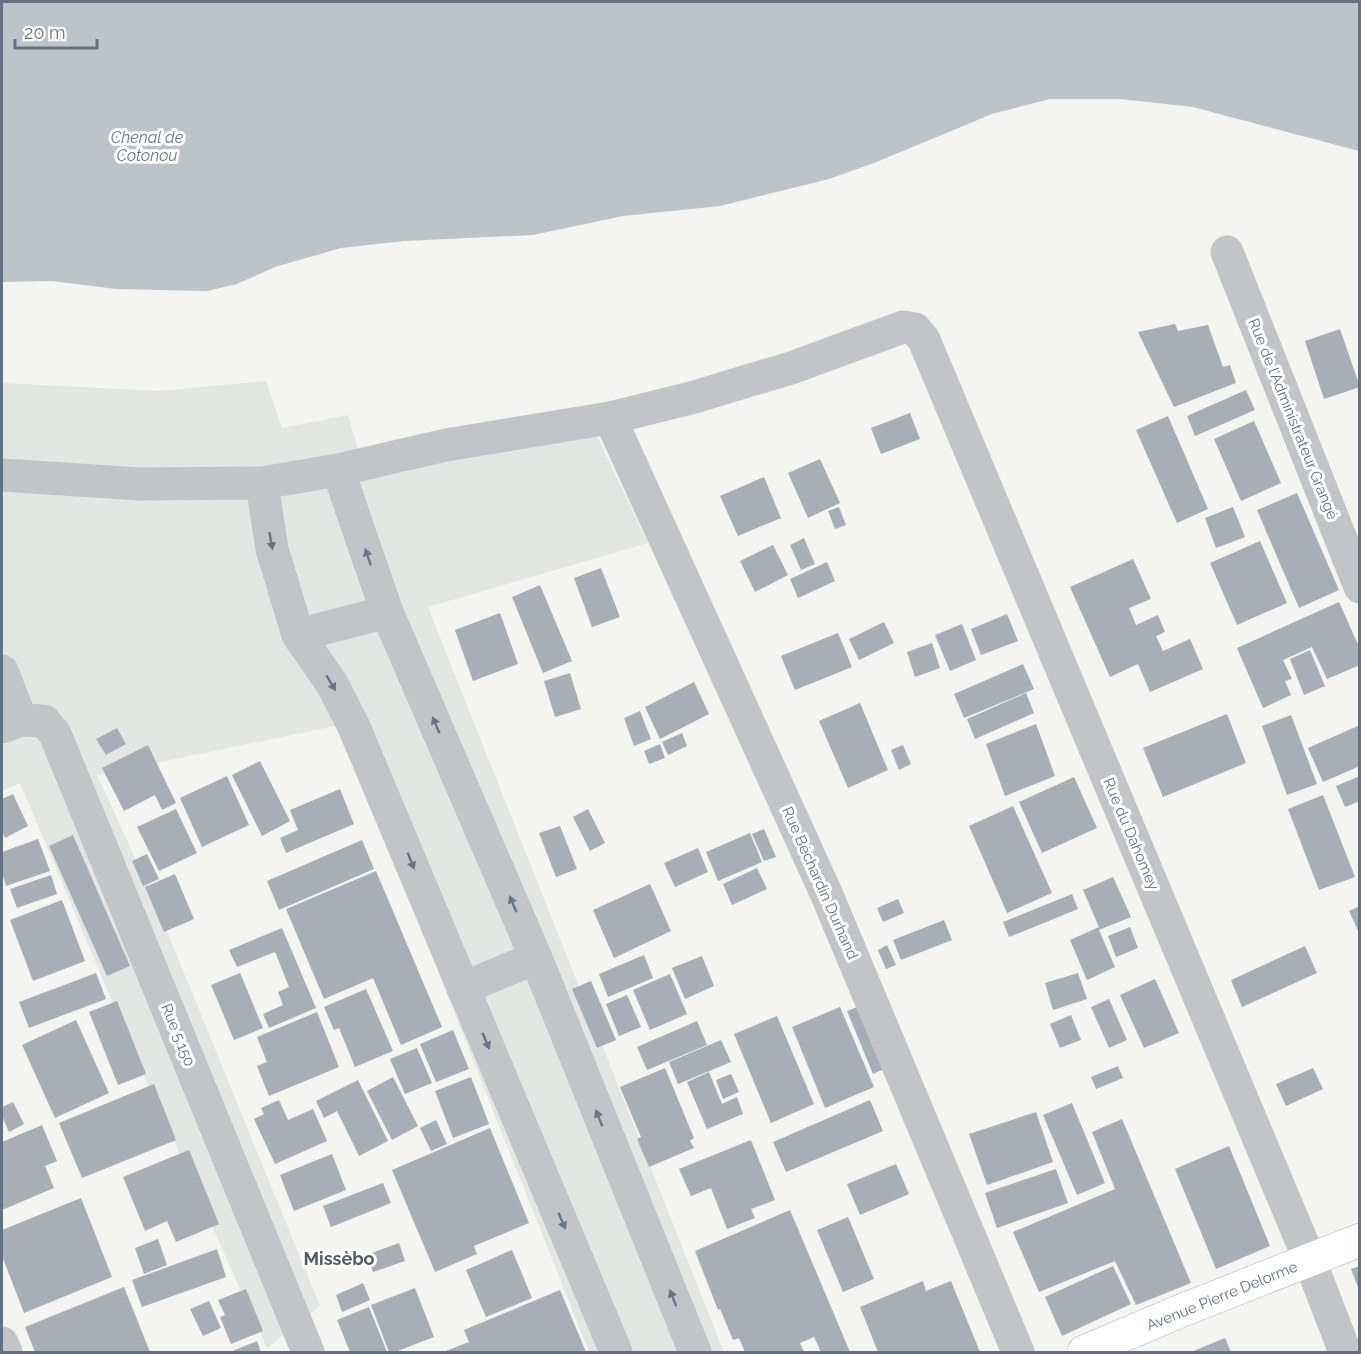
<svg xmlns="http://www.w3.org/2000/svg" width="1361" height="1354" viewBox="0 0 1361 1354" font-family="Raleway,sans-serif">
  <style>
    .built { fill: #e4e6e4 }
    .water { fill: #bac4c9 }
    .building { fill: #a8aeb5 }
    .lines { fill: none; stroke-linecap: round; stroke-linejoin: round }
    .major-casing { stroke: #b2b6ba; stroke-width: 34 }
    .minor { stroke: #c2c4c8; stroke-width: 33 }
    .major { stroke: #fff; stroke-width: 33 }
    .oneway { fill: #697585 }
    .labels { text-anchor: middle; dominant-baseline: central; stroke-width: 6; stroke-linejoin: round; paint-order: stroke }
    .street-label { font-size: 15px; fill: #647181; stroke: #fff }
    .water-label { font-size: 16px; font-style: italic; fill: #647985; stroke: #fff }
    .quarter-label { font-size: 18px; font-weight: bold; fill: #525b66; stroke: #fff }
  </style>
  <rect width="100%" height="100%" fill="#f4f4f0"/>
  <path class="built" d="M 266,381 L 282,428 L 348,415 L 367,479 L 593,428 L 648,543 L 428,607 L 724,1352 L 589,1352 L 340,725 L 97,775 L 153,897 L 320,1306 L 267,1348 L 134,1053 L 20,783 L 2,791 L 2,383 L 159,391 Z"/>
  <path class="water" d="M 2,2 L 1359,2 L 1359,151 L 1193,107 L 1120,99 L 1050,99 L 992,114 L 874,163 L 829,179 L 720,206 L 623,216 L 533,235 L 404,241 L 341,248 L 275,267 L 237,284 L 207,291 L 116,289 L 52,281 L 2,282 Z"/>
  <path class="building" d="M 1175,324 L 1178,331 L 1208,325 L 1223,367 L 1230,365 L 1236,383 L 1174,407 L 1138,332 Z
    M 1340,329 L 1360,387 L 1324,399 L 1305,341 Z
    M 1246,390 L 1255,410 L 1195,436 L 1187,416 Z
    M 910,413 L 920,439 L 881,454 L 871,428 Z
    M 1168,416 L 1208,509 L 1177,523 L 1136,430 Z
    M 1254,421 L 1281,483 L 1241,501 L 1214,439 Z
    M 820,459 L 840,503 L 808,518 L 788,473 Z
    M 764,477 L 781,518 L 738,536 L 720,496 Z
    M 1297,493 L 1339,590 L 1299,608 L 1257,510 Z
    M 839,507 L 846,525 L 835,529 L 828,511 Z
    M 1233,507 L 1245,537 L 1216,548 L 1205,518 Z
    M 804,538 L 815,564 L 801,570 L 790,545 Z
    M 1260,541 L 1287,603 L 1237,625 L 1210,563 Z
    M 773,545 L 788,575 L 755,592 L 740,561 Z
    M 1133,559 L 1151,599 L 1129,608 L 1136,625 L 1158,615 L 1165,632 L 1156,636 L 1163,651 L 1190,639 L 1203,669 L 1150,692 L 1138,664 L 1110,677 L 1070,587 Z
    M 827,562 L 835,581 L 798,598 L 790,579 Z
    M 601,568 L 620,617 L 592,627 L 574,578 Z
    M 540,585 L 572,661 L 543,673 L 512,597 Z
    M 1339,602 L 1360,649 L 1360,665 L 1327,679 L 1312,647 L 1283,660 L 1292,679 L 1285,681 L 1291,695 L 1263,708 L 1237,648 Z
    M 500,613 L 518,664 L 473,681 L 455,630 Z
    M 1007,614 L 1018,641 L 981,655 L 971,629 Z
    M 884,622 L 894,643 L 859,660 L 849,639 Z
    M 962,624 L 976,660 L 950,671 L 935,635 Z
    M 838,633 L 852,667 L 795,690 L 781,656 Z
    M 932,643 L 940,668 L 915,677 L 907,652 Z
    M 1310,650 L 1325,686 L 1304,695 L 1290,659 Z
    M 1023,664 L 1034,689 L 964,718 L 954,694 Z
    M 570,673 L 581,709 L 555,717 L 544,681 Z
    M 694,682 L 709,714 L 660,739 L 645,707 Z
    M 1026,693 L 1034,713 L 975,739 L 967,719 Z
    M 860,703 L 888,770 L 848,788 L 819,721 Z
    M 640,711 L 651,739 L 634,746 L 624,718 Z
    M 1227,714 L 1246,763 L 1163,797 L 1143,748 Z
    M 1291,715 L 1317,784 L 1287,795 L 1262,726 Z
    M 1036,724 L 1055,776 L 1005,796 L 986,744 Z
    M 1360,725 L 1360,766 L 1323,782 L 1308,748 Z
    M 117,728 L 126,744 L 106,755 L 96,739 Z
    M 682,733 L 687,746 L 668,755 L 662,742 Z
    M 660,744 L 665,758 L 649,764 L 644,751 Z
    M 148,745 L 176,803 L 162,810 L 155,795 L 124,811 L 102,768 Z
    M 903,745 L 911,764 L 899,770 L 891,750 Z
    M 260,761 L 290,821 L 262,836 L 232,775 Z
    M 227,776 L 249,825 L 202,847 L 180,798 Z
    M 1360,776 L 1360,801 L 1345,807 L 1336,786 Z
    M 1074,777 L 1097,828 L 1042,853 L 1019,802 Z
    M 340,789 L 354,824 L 286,853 L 280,838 L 298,830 L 290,810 Z
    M 13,794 L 28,826 L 5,838 L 2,831 L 2,799 Z
    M 1323,795 L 1355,877 L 1319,890 L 1288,809 Z
    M 1013,806 L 1052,893 L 1007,913 L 969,826 Z
    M 176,809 L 197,853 L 159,871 L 137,827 Z
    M 588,809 L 605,843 L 590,851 L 573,817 Z
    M 560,826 L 577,869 L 556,877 L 539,833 Z
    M 764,829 L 776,857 L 764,861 L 752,834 Z
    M 750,833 L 762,862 L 718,881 L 706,852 Z
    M 73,835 L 130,966 L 107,976 L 49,846 Z
    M 38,839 L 50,871 L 6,886 L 2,873 L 2,852 Z
    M 362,840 L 374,869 L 279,910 L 267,881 Z
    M 698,848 L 708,872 L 675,887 L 664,863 Z
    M 147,854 L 159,879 L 143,886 L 132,861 Z
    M 757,868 L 767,889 L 732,905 L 723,884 Z
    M 376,871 L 442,1027 L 401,1045 L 373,978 L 324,999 L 286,909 Z
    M 175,874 L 194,919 L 164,932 L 145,887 Z
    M 51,875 L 57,894 L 17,908 L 10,889 Z
    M 1113,877 L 1131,917 L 1099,930 L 1115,967 L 1087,980 L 1070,940 L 1099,927 L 1083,890 Z
    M 650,884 L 671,931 L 614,958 L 593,910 Z
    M 1072,894 L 1078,909 L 1009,937 L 1003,922 Z
    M 898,899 L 904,913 L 883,922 L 877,908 Z
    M 62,900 L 85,961 L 33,981 L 10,920 Z
    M 1360,906 L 1360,935 L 1349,911 Z
    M 944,920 L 952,940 L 901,960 L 893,940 Z
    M 1130,927 L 1138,948 L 1116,957 L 1108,936 Z
    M 282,928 L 316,1008 L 269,1028 L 263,1014 L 283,1005 L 278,992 L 289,987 L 275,952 L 237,967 L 229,950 Z
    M 887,945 L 896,965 L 886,969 L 878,950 Z
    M 1305,946 L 1317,973 L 1242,1007 L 1231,980 Z
    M 644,955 L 653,978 L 608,997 L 599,974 Z
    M 702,956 L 714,986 L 685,999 L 672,968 Z
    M 96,973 L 106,999 L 29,1028 L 19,1002 Z
    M 240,973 L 263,1028 L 234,1040 L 211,985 Z
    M 1078,973 L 1087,999 L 1053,1010 L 1045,983 Z
    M 670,974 L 687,1014 L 650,1030 L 633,990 Z
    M 1155,979 L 1179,1033 L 1144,1048 L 1120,995 Z
    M 591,981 L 616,1040 L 597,1048 L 572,989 Z
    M 366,989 L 393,1051 L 355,1067 L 339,1028 L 334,1030 L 324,1007 Z
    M 627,995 L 641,1027 L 619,1036 L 606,1004 Z
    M 1109,999 L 1127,1040 L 1109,1048 L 1091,1007 Z
    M 117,1001 L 146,1074 L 118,1085 L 89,1012 Z
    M 865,1004 L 891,1066 L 873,1074 L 847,1011 Z
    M 840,1007 L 874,1087 L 825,1108 L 792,1027 Z
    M 317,1012 L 339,1067 L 269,1096 L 257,1066 L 267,1062 L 257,1037 Z
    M 1071,1015 L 1081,1040 L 1060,1048 L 1050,1024 Z
    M 777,1016 L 814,1104 L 771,1123 L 734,1034 Z
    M 76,1020 L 109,1093 L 55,1118 L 22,1045 Z
    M 697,1021 L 707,1045 L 647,1070 L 637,1047 Z
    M 453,1030 L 469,1069 L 436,1082 L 420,1044 Z
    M 721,1040 L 731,1062 L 678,1084 L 669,1062 Z
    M 417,1048 L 432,1083 L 405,1094 L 390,1059 Z
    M 1118,1066 L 1123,1078 L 1096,1089 L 1091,1077 Z
    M 665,1068 L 694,1138 L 690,1141 L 694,1148 L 649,1167 L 637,1139 L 641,1137 L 620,1087 Z
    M 1313,1068 L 1323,1089 L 1286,1106 L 1276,1084 Z
    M 709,1072 L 722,1104 L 737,1097 L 743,1114 L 707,1129 L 687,1082 Z
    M 731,1074 L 739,1092 L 723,1099 L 716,1080 Z
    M 393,1077 L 418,1126 L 392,1140 L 367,1091 Z
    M 471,1077 L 489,1124 L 453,1138 L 435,1091 Z
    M 358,1080 L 388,1141 L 359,1156 L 337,1111 L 324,1118 L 316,1101 Z
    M 154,1084 L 176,1140 L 82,1178 L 59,1123 Z
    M 279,1100 L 288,1120 L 313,1109 L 327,1141 L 275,1164 L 254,1119 L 264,1114 L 261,1108 Z
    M 870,1100 L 883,1131 L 786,1172 L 773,1142 Z
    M 13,1102 L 24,1124 L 9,1132 L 2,1116 L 2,1107 Z
    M 1072,1103 L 1105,1183 L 1077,1195 L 1043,1115 Z
    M 1036,1112 L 1053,1162 L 987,1185 L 969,1134 Z
    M 1122,1119 L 1191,1283 L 1136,1305 L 1115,1261 L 1039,1292 L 1013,1232 L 1115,1189 L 1092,1132 Z
    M 436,1120 L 447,1144 L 431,1151 L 420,1128 Z
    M 42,1125 L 57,1161 L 45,1166 L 54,1188 L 2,1210 L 2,1142 Z
    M 490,1128 L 529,1223 L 474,1246 L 477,1254 L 435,1272 L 392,1170 Z
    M 751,1140 L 775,1200 L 751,1209 L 755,1218 L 727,1229 L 711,1188 L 691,1196 L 679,1169 Z
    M 1229,1146 L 1270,1246 L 1216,1269 L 1175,1169 Z
    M 189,1150 L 219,1224 L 176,1242 L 167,1221 L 145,1231 L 123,1177 Z
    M 332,1154 L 346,1190 L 294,1211 L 280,1175 Z
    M 896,1164 L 909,1194 L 860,1215 L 847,1184 Z
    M 1056,1169 L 1068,1203 L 997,1228 L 985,1193 Z
    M 383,1183 L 391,1203 L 331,1227 L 323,1206 Z
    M 81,1198 L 112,1277 L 24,1313 L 2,1256 L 2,1230 Z
    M 790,1210 L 850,1352 L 821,1352 L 814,1337 L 800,1343 L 804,1352 L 745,1352 L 739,1338 L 733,1340 L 720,1309 L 718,1310 L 695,1251 Z
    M 848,1217 L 874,1279 L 843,1292 L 817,1230 Z
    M 158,1239 L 167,1265 L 144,1274 L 135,1248 Z
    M 399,1243 L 405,1261 L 373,1272 L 366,1255 Z
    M 217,1249 L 226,1277 L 142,1307 L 132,1280 Z
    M 512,1250 L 532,1298 L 486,1317 L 466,1270 Z
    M 1113,1266 L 1131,1304 L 1062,1336 L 1045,1297 Z
    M 1360,1266 L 1360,1290 L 1359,1290 L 1351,1269 Z
    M 923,1281 L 926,1291 L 951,1281 L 980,1352 L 878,1352 L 860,1307 Z
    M 363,1283 L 370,1300 L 342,1312 L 336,1295 Z
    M 124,1287 L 150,1352 L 35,1352 L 25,1327 Z
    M 415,1288 L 434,1337 L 395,1352 L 389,1352 L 371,1305 Z
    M 246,1289 L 263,1331 L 231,1344 L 220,1317 L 225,1315 L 218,1300 Z
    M 560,1290 L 586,1352 L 443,1352 L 469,1342 L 464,1330 Z
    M 209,1301 L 221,1328 L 203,1336 L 190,1309 Z
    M 369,1307 L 387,1352 L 350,1352 L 337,1320 Z
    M 1225,1338 L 1231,1352 L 1191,1352 Z
    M 257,1341 L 261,1352 L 230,1352 Z"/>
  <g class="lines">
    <defs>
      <path id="major" d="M 1084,1352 L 1178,1312 L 1360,1240"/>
    </defs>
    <use href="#major" class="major-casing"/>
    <path class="minor" d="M 1227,252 L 1360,587
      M 610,418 L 826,893 L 1018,1352
      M 338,470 L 387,612 L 536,958 L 695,1352
      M 2,475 L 140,484 L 262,483 L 338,470 L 446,445 L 610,418 L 691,398 L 791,368 L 903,327 L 915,329 L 924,340 L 1310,1261 L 1345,1352
      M 262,483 L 272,549 L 298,635 L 332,684 L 354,727 L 616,1352
      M 298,635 L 387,612
      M 2,671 L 21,720
      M 2,727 L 21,720 L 44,721 L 55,734 L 308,1352
      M 463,988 L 536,958
      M 2,1343 L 6,1352"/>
    <use href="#major" class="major"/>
  </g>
  <defs><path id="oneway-solid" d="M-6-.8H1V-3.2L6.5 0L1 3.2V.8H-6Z" transform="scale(1.5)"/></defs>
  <g class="oneway">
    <use href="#oneway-solid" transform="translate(271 541) rotate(80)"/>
    <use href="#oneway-solid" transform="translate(368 557) rotate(-109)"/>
    <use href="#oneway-solid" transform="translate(331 683) rotate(59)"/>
    <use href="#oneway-solid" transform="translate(436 725) rotate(-113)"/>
    <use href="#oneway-solid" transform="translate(411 861) rotate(68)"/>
    <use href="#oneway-solid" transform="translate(513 904) rotate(-113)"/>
    <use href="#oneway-solid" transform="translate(486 1041) rotate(67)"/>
    <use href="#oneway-solid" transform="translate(599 1118) rotate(-112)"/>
    <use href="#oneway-solid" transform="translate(562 1221) rotate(67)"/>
    <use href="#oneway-solid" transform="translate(673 1298) rotate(-112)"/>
  </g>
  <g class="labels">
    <g class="street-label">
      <text transform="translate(1293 419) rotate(68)">Rue de l'Administrateur Grangé</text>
      <text transform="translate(1131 834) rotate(67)">Rue du Dahomey</text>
      <text transform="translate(820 883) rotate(66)">Rue Béchardin Durhand</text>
      <text transform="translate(178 1035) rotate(68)">Rue 5.150</text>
      <text transform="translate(1222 1296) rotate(-22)">Avenue Pierre Delorme</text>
    </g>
    <g class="water-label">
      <text x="147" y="137">Chenal de<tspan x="147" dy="18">Cotonou</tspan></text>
    </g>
    <g class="quarter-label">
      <text x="339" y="1258">Missèbo</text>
    </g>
  </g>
  <rect width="1361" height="1354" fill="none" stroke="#647181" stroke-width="6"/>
  <path d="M15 39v9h82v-9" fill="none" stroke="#647181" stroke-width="3"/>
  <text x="24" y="39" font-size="18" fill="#647181" stroke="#ffffff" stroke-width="4.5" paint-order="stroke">20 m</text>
</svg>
